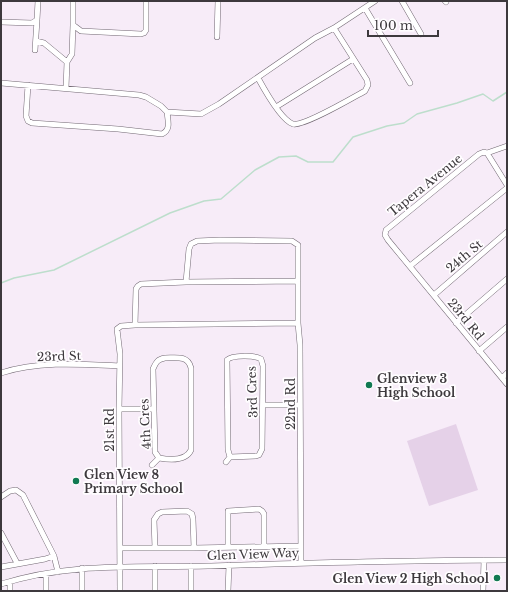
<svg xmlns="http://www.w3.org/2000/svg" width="508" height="592" viewBox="0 0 508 592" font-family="'Libre Baskerville',serif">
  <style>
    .green { fill: #e5d1e8 }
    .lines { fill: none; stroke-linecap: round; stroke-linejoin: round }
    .stream { stroke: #bddecc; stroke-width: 1.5 }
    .minor-casing { stroke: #726873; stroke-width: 6 }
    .minor { stroke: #fff; stroke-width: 5 }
    .poi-dot { fill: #117952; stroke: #fffdff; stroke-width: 1.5 }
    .labels { text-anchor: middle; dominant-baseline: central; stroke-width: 3.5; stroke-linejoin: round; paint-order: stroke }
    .street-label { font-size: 12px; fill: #3d393d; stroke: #fffdff }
    .poi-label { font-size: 12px; font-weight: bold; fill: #3d393d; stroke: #fffdff; text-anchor: start }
  </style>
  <rect width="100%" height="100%" fill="#f7ecf8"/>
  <path class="green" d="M 456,424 L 478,490 L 429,506 L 407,441 Z"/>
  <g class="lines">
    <path class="stream" d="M 1,283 L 14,278 L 54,270 L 170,213 L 204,201 L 221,199 L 255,170 L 279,157 L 296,156 L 308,162 L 333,162 L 353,137 L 387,126 L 404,123 L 417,114 L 457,103 L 483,94 L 493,101 L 507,92"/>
    <defs>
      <path id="minor" d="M 73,1 L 73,25 L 81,31 L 141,34 L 144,33 L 146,30 L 146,1
        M 402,1 L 421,34
        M 445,1 L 446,2
        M 365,8 L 410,83
        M 1,22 L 32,23 L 37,20 L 38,1
        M 217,37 L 218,1
        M 36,41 L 44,43 L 67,62
        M 35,50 L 37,20
        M 258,78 C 264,89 281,120 293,124 C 303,127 354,97 365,91 L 368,85 L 367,80 L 334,28
        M 1,83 L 139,95 L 146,97 L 161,106 L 167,112 L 201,114 L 219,104 L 315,38 L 334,28 L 375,1
        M 28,85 L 26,116 L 28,121 L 32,123 L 118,129 L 162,134 C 171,130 168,121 167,112
        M 66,88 L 67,62 L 72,54 L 73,25
        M 276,107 L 353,59
        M 487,153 L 507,146
        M 507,185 L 487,153 L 484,152 L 479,154 L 391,226 L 386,230 L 385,235 L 388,240 L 507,384
        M 410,266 L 507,188
        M 186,282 L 189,249 L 191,244 L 197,241 L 220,240 L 292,241 L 298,245 L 298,323 L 300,345 L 301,563
        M 434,295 L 507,232
        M 456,323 L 507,279
        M 135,325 L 136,289 L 138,286 L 141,284 L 186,282 L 298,281
        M 479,351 L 507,327
        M 165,358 C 176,358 188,355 191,368 L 191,450 C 186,461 170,460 159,458 L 155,452 L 153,369 C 156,362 158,359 165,358 Z
        M 1,373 C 39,361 79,364 119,366
        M 502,378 L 507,373
        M 263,405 L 300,405
        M 119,409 L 154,409
        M 226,462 L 230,457 L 228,450 L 227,360 C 232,355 254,355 261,359 L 263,366 L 262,449 L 259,455 L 256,456 L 230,457
        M 152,465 L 159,458
        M 1,497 L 10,491 L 16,490 L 23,495 L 54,556
        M 1,533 L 17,563
        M 228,547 L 228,511 L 259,509 L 262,511 L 264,514 L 264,547
        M 120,548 L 194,548 L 301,546
        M 155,548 L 154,520 L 158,514 L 162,512 L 187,511 L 192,514 L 193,519 L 194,548
        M 191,566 L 191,591
        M 1,567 L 45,559 L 54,556 L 58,572
        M 82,568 L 82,591
        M 46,574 L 46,591
        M 10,582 L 10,591
        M 1,584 C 71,562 136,568 208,566 C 308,563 407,560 507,560
        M 120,591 L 119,409 L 120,354 L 117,329 L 121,326 L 135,325 L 298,323
        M 155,591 L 155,566
        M 228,591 L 229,565
        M 483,591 L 484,560"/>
    </defs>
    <use href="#minor" class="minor-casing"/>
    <use href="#minor" class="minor"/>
  </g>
  <g class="poi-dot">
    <circle cx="369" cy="385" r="4"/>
    <circle cx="76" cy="481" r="4"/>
    <circle cx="497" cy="578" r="4"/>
  </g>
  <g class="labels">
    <g class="street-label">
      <text transform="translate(425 185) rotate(-39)">Tapera Avenue</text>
      <text transform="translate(464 256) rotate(-40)">24th St</text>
      <text transform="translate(466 319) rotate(51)">23rd Rd</text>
      <text transform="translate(59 356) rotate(-2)">23rd St</text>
      <text transform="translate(252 392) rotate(-92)">3rd Cres</text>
      <text transform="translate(290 404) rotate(-90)">22nd Rd</text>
      <text transform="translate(145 424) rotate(-93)">4th Cres</text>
      <text transform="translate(109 430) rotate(-90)">21st Rd</text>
      <text transform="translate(253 554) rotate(-2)">Glen View Way</text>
    </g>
    <g class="poi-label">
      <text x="377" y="378">Glenview 3<tspan x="377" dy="14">High School</tspan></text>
      <text x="84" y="474">Glen View 8<tspan x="84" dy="14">Primary School</tspan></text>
      <text x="489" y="578" text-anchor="end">Glen View 2 High School</text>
    </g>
  </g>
  <rect width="508" height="592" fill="none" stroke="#3d393d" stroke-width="4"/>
  <path d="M368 30v6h70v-6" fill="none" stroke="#3d393d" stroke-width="2"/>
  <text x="374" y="30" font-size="12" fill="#3d393d" stroke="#fffdff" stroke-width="3" paint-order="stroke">100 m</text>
</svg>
